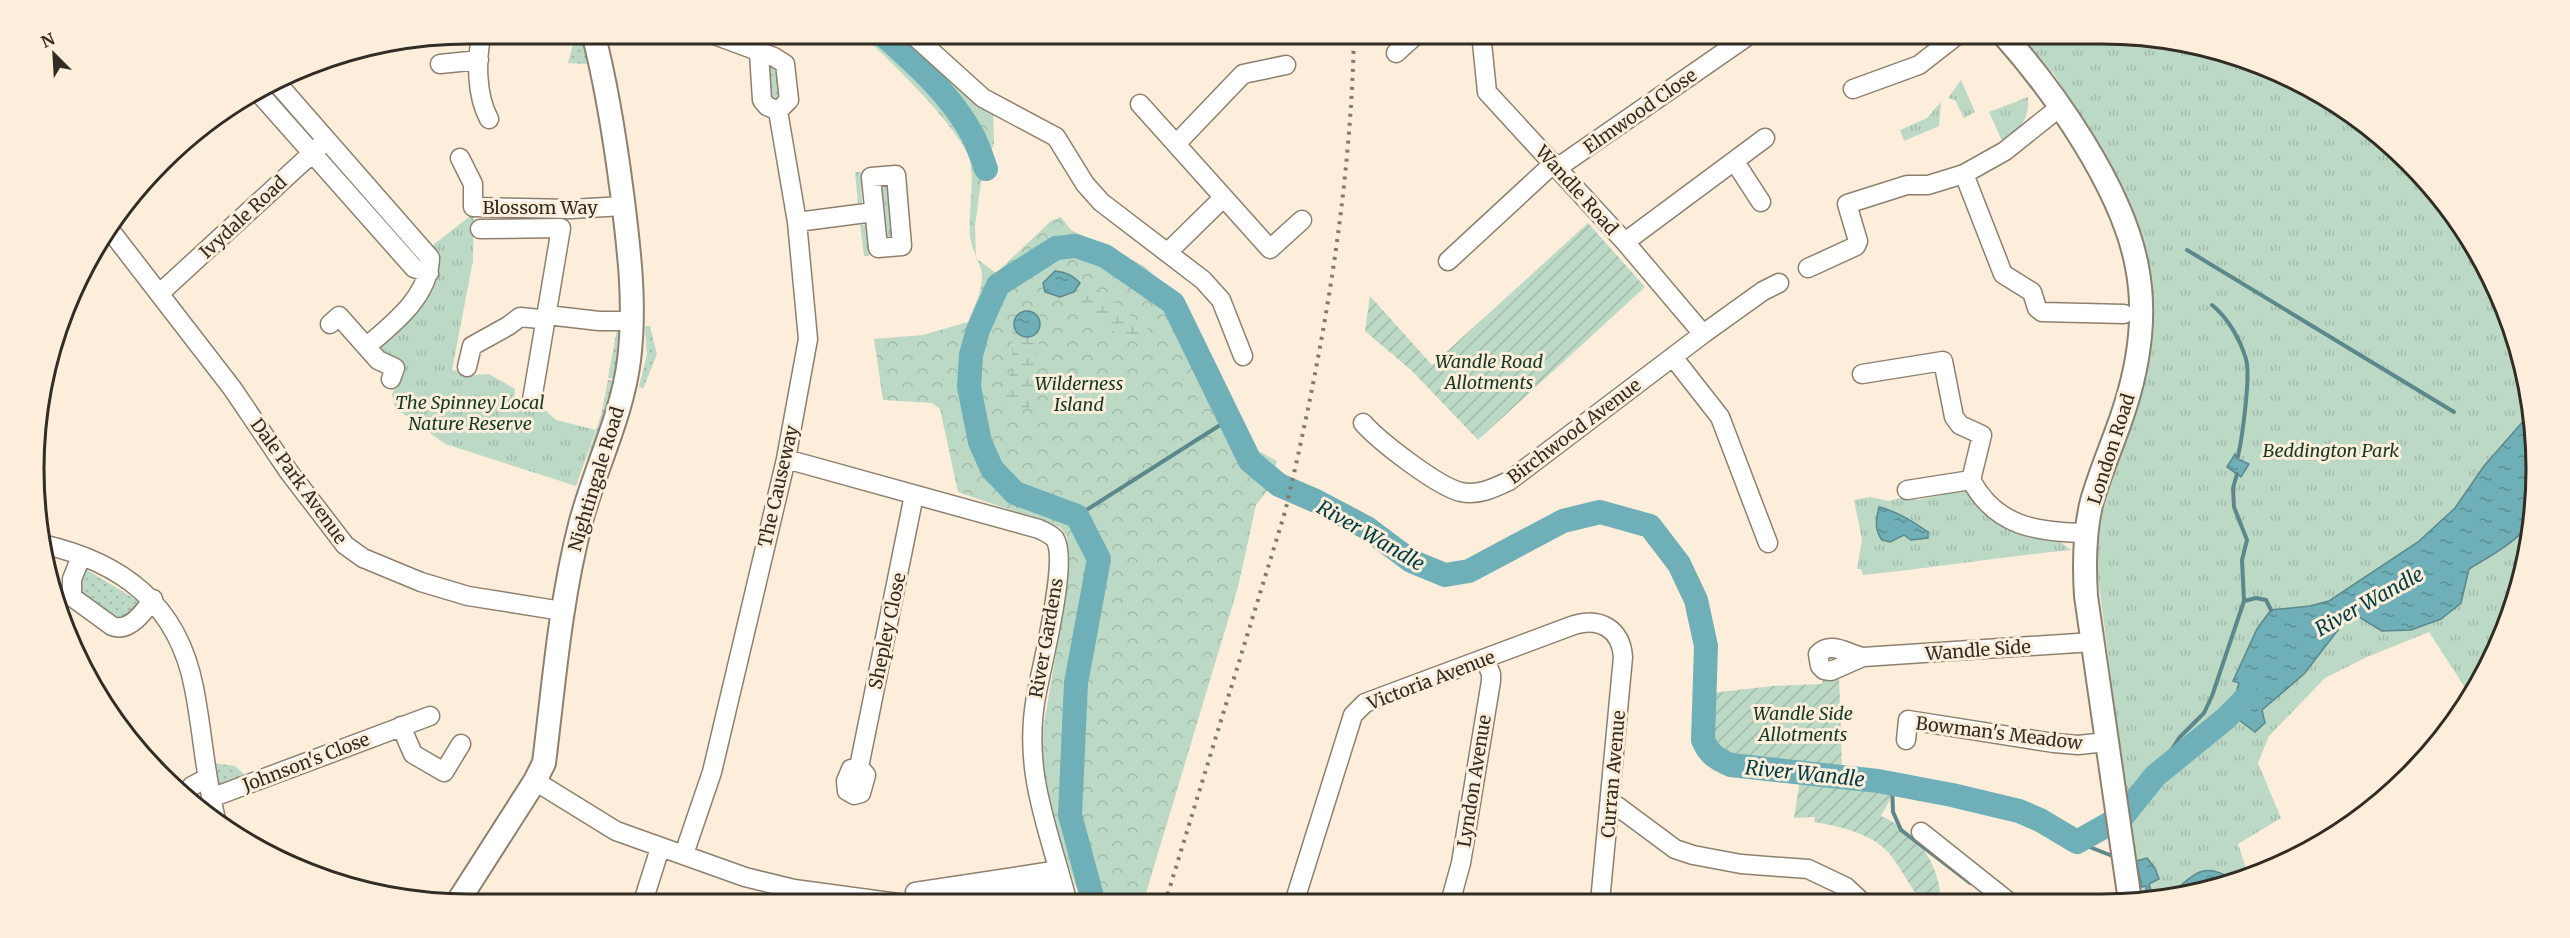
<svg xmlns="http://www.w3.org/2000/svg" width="2570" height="938" viewBox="0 0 2570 938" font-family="Merriweather,serif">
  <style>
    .grass { fill: url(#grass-dots) }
    .forest { fill: url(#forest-crowns) }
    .wetland { fill: url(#wetland-marsh) }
    .park { fill: url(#park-tufts) }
    .garden { fill: url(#garden-furrows) }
    .water { fill: url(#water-ripples); stroke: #5c888b; stroke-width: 1.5 }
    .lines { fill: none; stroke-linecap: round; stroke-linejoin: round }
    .stream { stroke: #5c888b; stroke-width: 4 }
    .river { stroke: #6fafb7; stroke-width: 24 }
    .minor-casing { stroke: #8d806e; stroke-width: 21 }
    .major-casing { stroke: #8d806e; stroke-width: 26 }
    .minor { stroke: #fff; stroke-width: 18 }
    .major { stroke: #fff; stroke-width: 22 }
    .rail { stroke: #827a6d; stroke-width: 4; stroke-dasharray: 3 6; stroke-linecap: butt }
    .labels { text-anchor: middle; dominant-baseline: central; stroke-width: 6; stroke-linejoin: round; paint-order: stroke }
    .street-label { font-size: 18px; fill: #312c24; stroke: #fceeda }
    .park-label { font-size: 18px; font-style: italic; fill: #133a26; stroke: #fceeda }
    .water-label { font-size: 20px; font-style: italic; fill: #004046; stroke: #fceeda }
    .rim { fill: none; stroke: #312c24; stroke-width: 3 }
  </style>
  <defs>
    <pattern id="grass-dots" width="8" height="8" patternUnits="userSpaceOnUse" patternTransform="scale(1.5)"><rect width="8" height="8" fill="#bcd9c6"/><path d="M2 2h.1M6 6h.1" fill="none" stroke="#a2baaa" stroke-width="1.8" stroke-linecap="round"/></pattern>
    <pattern id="forest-crowns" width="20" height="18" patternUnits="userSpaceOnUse" patternTransform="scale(1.5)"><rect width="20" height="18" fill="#bcd9c6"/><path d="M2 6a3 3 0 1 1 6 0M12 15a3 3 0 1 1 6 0" fill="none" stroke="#a2baaa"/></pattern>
    <pattern id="wetland-marsh" width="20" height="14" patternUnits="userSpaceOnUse" patternTransform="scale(1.5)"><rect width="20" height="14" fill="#bcd9c6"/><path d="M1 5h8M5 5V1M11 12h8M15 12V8" fill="none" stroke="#a2baaa"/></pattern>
    <pattern id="park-tufts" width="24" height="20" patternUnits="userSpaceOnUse" patternTransform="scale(1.5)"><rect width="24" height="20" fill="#bcd9c6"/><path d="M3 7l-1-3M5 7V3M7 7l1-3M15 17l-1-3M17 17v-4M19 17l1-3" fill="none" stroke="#a2baaa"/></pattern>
    <pattern id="garden-furrows" width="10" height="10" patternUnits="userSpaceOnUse" patternTransform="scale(1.5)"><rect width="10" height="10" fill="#bcd9c6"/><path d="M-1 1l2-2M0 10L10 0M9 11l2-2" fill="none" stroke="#a2baaa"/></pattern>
    <pattern id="water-ripples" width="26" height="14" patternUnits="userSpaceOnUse" patternTransform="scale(1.5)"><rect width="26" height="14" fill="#6fafb7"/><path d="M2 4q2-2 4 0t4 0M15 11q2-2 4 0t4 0" fill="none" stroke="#5c8f95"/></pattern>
  </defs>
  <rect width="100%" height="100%" fill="#fceeda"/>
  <path class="grass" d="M 574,41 L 581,41 L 586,49 L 588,64 L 568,63 Z
    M 767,64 L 778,65 L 781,101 L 769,100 Z
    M 645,326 L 650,326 L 657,354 L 643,389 L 639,386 L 647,355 Z
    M 617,329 L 620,332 L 618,379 L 608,378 Z
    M 608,380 L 618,381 L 591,461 L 587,459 L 601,415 Z
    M 82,567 L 145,605 L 126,623 L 79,601 Z
    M 214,763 L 235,766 L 246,776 L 218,788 Z
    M 195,794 L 203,797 L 207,816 L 189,801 Z
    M 1054,890 L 1057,900 L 1042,904 L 940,904 Z"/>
  <path class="forest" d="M 860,33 L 911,33 L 993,105 L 994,143 L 981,182 L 975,226 L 976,258 L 996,273 L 1051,221 L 1061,217 L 1071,230 L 1144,266 L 1184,302 L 1234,427 L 1259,451 L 1277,461 L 1267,491 L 1256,505 L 1238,587 L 1143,903 L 1082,904 L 1051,814 L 1043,773 L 1042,735 L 1068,583 L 1067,537 L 1060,527 L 958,492 L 940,409 L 932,403 L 883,400 L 874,339 L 923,335 L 968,322 C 974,306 985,287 981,269 C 977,257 971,248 970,235 C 968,214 975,180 970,161 C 963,131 885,55 860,33 Z"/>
  <path class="wetland" d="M 1055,271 L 1066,272 L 1080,283 L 1097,289 L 1149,330 L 1139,343 C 1104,329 1079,305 1045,292 L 1043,283 Z
    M 1027,310 L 1040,316 L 1041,324 L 1037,333 L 1039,345 L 1029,408 L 1003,411 L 1005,386 L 1012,370 L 1013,318 Z"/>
  <path class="park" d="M 2011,33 L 2101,33 L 2214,48 L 2294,78 L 2366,123 L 2429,181 L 2478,251 L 2514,329 L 2533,412 L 2536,497 L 2522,581 L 2478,687 L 2471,697 L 2429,632 L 2367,657 L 2325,678 L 2269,736 L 2258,763 L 2281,818 L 2238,844 L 2248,874 L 2158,901 L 2140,901 L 2096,562 L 2101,520 L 2147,329 L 2100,149 L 2054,74 Z
    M 1961,80 L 1975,112 L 1964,118 L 1955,100 L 1948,98 Z
    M 2028,97 C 2030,120 2020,128 2002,141 L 1989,112 Z
    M 1941,102 L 1939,126 L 1904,141 L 1900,130 L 1927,118 Z
    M 855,172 L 861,172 L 862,203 L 858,204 Z
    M 879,181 L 889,181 L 895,240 L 884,241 Z
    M 137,189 L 78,278 L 123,203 Z
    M 474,213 L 473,261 L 452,370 L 476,375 L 489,374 L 515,389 L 514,406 L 546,411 L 556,420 L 596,430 L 576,486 L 445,444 L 395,408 L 392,394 L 396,386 L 371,346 L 415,305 L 428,249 Z
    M 860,224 L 867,226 L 869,256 L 864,256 Z
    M 1968,489 L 2031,537 L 2058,540 L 2071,550 C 2001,557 1933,568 1863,575 L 1861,569 L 1857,569 L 1862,539 L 1854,500 L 1870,497 L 1888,501 L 1910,496 L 1917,500 L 1942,495 L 1947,490 Z"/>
  <path class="garden" d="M 613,33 L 661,33 L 615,43 Z
    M 1588,223 L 1645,287 L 1478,440 L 1412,371 L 1365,331 L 1370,296 L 1432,365 Z
    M 1839,676 L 1842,766 L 1726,753 L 1717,750 L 1710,744 L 1711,693 L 1773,686 L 1822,684 L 1824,678 Z
    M 1800,779 L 1894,792 L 1881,816 C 1917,831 1940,864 1941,902 L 1911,902 L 1911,897 L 1917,896 C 1908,882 1899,865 1888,852 C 1870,833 1839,826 1814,822 L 1815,817 L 1794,818 Z"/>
  <path class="water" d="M 1055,271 C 1066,272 1072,275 1080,283 L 1074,292 L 1060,297 L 1045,292 L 1043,283 Z
    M1014 324a13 13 0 1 1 26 0a13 13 0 1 1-26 0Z
    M 2533,410 C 2535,430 2540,507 2531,521 C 2519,541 2489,557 2469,569 L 2461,603 L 2441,619 L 2411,630 L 2382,631 L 2359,617 L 2345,621 L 2304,674 L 2262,710 L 2265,723 L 2255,732 L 2235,717 L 2225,719 L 2227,702 L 2234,700 L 2239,683 L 2233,681 L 2257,629 L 2271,610 L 2310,606 L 2329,601 L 2418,542 L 2455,508 L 2484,466 Z
    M 2235,454 L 2236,458 L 2249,464 L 2241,477 L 2227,467 Z
    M 1879,507 C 1896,511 1914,522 1928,532 L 1928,538 L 1911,540 L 1904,535 L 1890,542 L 1882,540 C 1874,529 1876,520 1879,507 Z
    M 2147,858 L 2155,868 L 2159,879 L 2149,884 L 2153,897 C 2159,895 2172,894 2177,889 C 2196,871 2207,863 2232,879 L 2158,901 L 2146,901 L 2146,886 L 2142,887 L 2136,861 Z"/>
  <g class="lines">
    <path class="stream" d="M 2187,250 L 2454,412
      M 2212,305 C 2228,318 2240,339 2246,359 C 2251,375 2242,439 2238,456
      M 1077,516 L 1228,420
      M 2244,601 L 2256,598 L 2266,600 L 2271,610
      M 2155,776 L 2179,738 L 2204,713 L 2212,696 L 2244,601 L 2242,560 L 2247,540 L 2234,507 L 2233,488 L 2237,474
      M 1892,784 L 1893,812 L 1901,830 L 1970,883
      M 2077,842 L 2115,857"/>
    <path class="river" d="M 881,33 C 914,62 951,95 972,134 C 978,145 982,157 986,169
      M 1094,904 L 1070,815 L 1076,683 L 1099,559 L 1077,516 L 1015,493 L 992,469 L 980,442 L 969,387 L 971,355 L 978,330 L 998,285 L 1056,248 L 1076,246 L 1105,256 L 1173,303 L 1250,461 L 1279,485 L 1316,501 L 1367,528 L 1411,561 L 1445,575 L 1469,571 L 1563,521 L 1600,512 L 1650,526 L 1679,564 L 1696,600 L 1706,646 L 1703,740 C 1709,754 1716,759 1731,765 L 1878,781 L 1952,795 L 2019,811 L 2040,820 L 2077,842 L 2123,816 L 2155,776 L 2225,719 L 2247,697"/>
    <defs>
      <path id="minor" d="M 482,33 C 476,59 476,95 489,119
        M 566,33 L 588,33
        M 709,33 L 774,57 L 785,64 L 789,100 L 778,111
        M 911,33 L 983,98 L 1056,137 L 1085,184 L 1101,202 L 1203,280 L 1221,300 L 1243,356
        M 1481,33 L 1487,92 L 1625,242 L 1703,334
        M 759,53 L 762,100 L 767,106 L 778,111
        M 1396,53 L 1418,33
        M 440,64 L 479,60
        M 276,82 L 430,258 C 429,296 394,323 367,346
        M 1853,89 L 1919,65 L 1960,33
        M 259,93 L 414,268 L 429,273
        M 1140,104 L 1270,249 L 1302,220
        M 1176,144 L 1243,74 L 1286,65
        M 460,158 L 473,184 L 473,207 L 571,209 L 624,206
        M 1735,162 L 1761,202
        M 1557,168 L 1752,33
        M 1964,174 L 2003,274 L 2032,292 L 2037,308 L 2042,312 L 2124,314
        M 896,175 L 902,246 L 878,248 L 871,177 Z
        M 797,222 L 874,212
        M 480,229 L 561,228 L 532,400
        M 113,234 L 232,388 L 289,472 L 345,545 L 363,558 L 421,582 L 468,596 L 562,611
        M 1625,242 L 1765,138
        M 1169,251 L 1223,198
        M 1448,261 L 1554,163
        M 1808,268 L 1856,246 L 1858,241 L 1847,204 L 1907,185 L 1928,185 L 1964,174 L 2005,151 L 2060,107
        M 160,293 L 320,146
        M 330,324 L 339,316 L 378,360 L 395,368 L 391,379
        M 1673,357 L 1720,417 L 1768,543
        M 467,367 L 472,346 L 508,326 L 520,317 L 540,319 L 547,315 L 599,321 L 631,321
        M 1862,374 L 1943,361 L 1954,417 L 1960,425 L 1982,435 L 1971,480 C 1996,527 2037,532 2086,533
        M 1363,423 C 1379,441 1438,487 1461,492 C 1478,496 1494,488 1509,481 L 1703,334 L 1763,291 L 1779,283
        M 786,459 L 1039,529 C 1045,532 1051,534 1055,539 C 1069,561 1041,668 1036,697 C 1022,773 1050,832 1068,904
        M 1907,490 L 1971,480
        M 42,544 C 122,562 178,604 194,688 C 203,733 205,779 217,823
        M 81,557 L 72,579 L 72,597 L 112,626 C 129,633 144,612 153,599
        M 1863,657 L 1831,671 L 1824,670 L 1820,666 L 1818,654 C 1831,640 1848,654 1863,657 L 2093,642
        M 401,726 L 413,754 L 444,772 L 461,744
        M 1906,740 L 1908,720 L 2054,743 L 2078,745 L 2107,742
        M 859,767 L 914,495
        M 859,767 L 866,775 L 861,793 L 854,795 L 847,791 L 846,781 L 851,769 Z
        M 535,781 L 616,831 L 745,877 L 794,889 L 905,904 L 1063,887
        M 183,796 L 192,786 L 207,778
        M 211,798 L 430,716
        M 1610,805 L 1617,806 L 1675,849 L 1693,855 L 1741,864 L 1808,869 L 1846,887 L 1862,902
        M 1921,832 L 2009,902
        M 684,854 L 712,772 L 786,459 L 808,339 L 797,222 L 778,111
        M 915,892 L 1059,870
        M 1294,903 L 1353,715 L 1365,703 L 1574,625 C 1600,617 1621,629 1623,657 L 1600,902
        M 1450,903 L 1461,863 L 1491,681 L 1491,674 L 1485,659
        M 642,905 L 660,848"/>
      <path id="major" d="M 2002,33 C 2054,91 2123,189 2137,267 C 2146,313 2139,363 2125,407 C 2115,439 2101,469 2092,501 C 2084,532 2084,564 2086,596 L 2130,901
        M 457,903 L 535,781 L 544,763 C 554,683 560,603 580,525 C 594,470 622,417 629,360 C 636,304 629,249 622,193 C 615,139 607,86 593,33"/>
    </defs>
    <use href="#minor" class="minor-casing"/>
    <use href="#major" class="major-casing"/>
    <use href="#minor" class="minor"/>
    <use href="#major" class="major"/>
    <path class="rail" d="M 1165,903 L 1285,512 C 1322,356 1351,194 1354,33"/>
  </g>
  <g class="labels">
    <g class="street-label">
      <text transform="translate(1640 111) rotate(-35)">Elmwood Close</text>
      <text transform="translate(1577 190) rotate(48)">Wandle Road</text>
      <text x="540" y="207">Blossom Way</text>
      <text transform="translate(243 217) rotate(-43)">Ivydale Road</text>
      <text transform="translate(1574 431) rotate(-37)">Birchwood Avenue</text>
      <text transform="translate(2111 449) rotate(-72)">London Road</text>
      <text transform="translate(596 479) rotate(-73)">Nightingale Road</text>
      <text transform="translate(299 481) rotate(54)">Dale Park Avenue</text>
      <text transform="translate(778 486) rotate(-77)">The Causeway</text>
      <text transform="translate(887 631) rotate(-78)">Shepley Close</text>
      <text transform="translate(1046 638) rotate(-80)">River Gardens</text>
      <text transform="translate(1978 650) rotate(-4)">Wandle Side</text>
      <text transform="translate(1431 680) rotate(-21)">Victoria Avenue</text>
      <text transform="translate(1999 733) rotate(7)">Bowman's Meadow</text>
      <text transform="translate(306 762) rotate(-21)">Johnson's Close</text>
      <text transform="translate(1613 774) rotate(-85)">Curran Avenue</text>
      <text transform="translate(1474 781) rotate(-81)">Lyndon Avenue</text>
    </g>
    <g class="park-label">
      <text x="1489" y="361">Wandle Road<tspan x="1489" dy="21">Allotments</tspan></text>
      <text x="1079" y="383">Wilderness<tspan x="1079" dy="21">Island</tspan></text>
      <text x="470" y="402">The Spinney Local<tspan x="470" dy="21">Nature Reserve</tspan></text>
      <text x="2331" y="450">Beddington Park</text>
      <text x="1803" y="713">Wandle Side<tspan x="1803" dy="21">Allotments</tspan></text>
    </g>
    <g class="water-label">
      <text transform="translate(1371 535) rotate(30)">River Wandle</text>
      <text transform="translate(2369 601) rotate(-29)">River Wandle</text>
      <text transform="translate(1805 773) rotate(6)">River Wandle</text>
    </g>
  </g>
  <path d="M0 0H2570V938H0ZM469 44H2101A425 425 0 0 1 2526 469V469A425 425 0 0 1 2101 894H469A425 425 0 0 1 44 469V469A425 425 0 0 1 469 44Z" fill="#fceeda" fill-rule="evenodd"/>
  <path class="rim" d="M469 44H2101A425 425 0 0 1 2526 469V469A425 425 0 0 1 2101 894H469A425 425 0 0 1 44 469V469A425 425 0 0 1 469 44Z"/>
  <g transform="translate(54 54) rotate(336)" stroke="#fceeda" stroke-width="4.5" paint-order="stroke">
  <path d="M0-4.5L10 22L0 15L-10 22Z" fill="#312c24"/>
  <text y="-9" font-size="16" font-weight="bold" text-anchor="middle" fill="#312c24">N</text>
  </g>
</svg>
